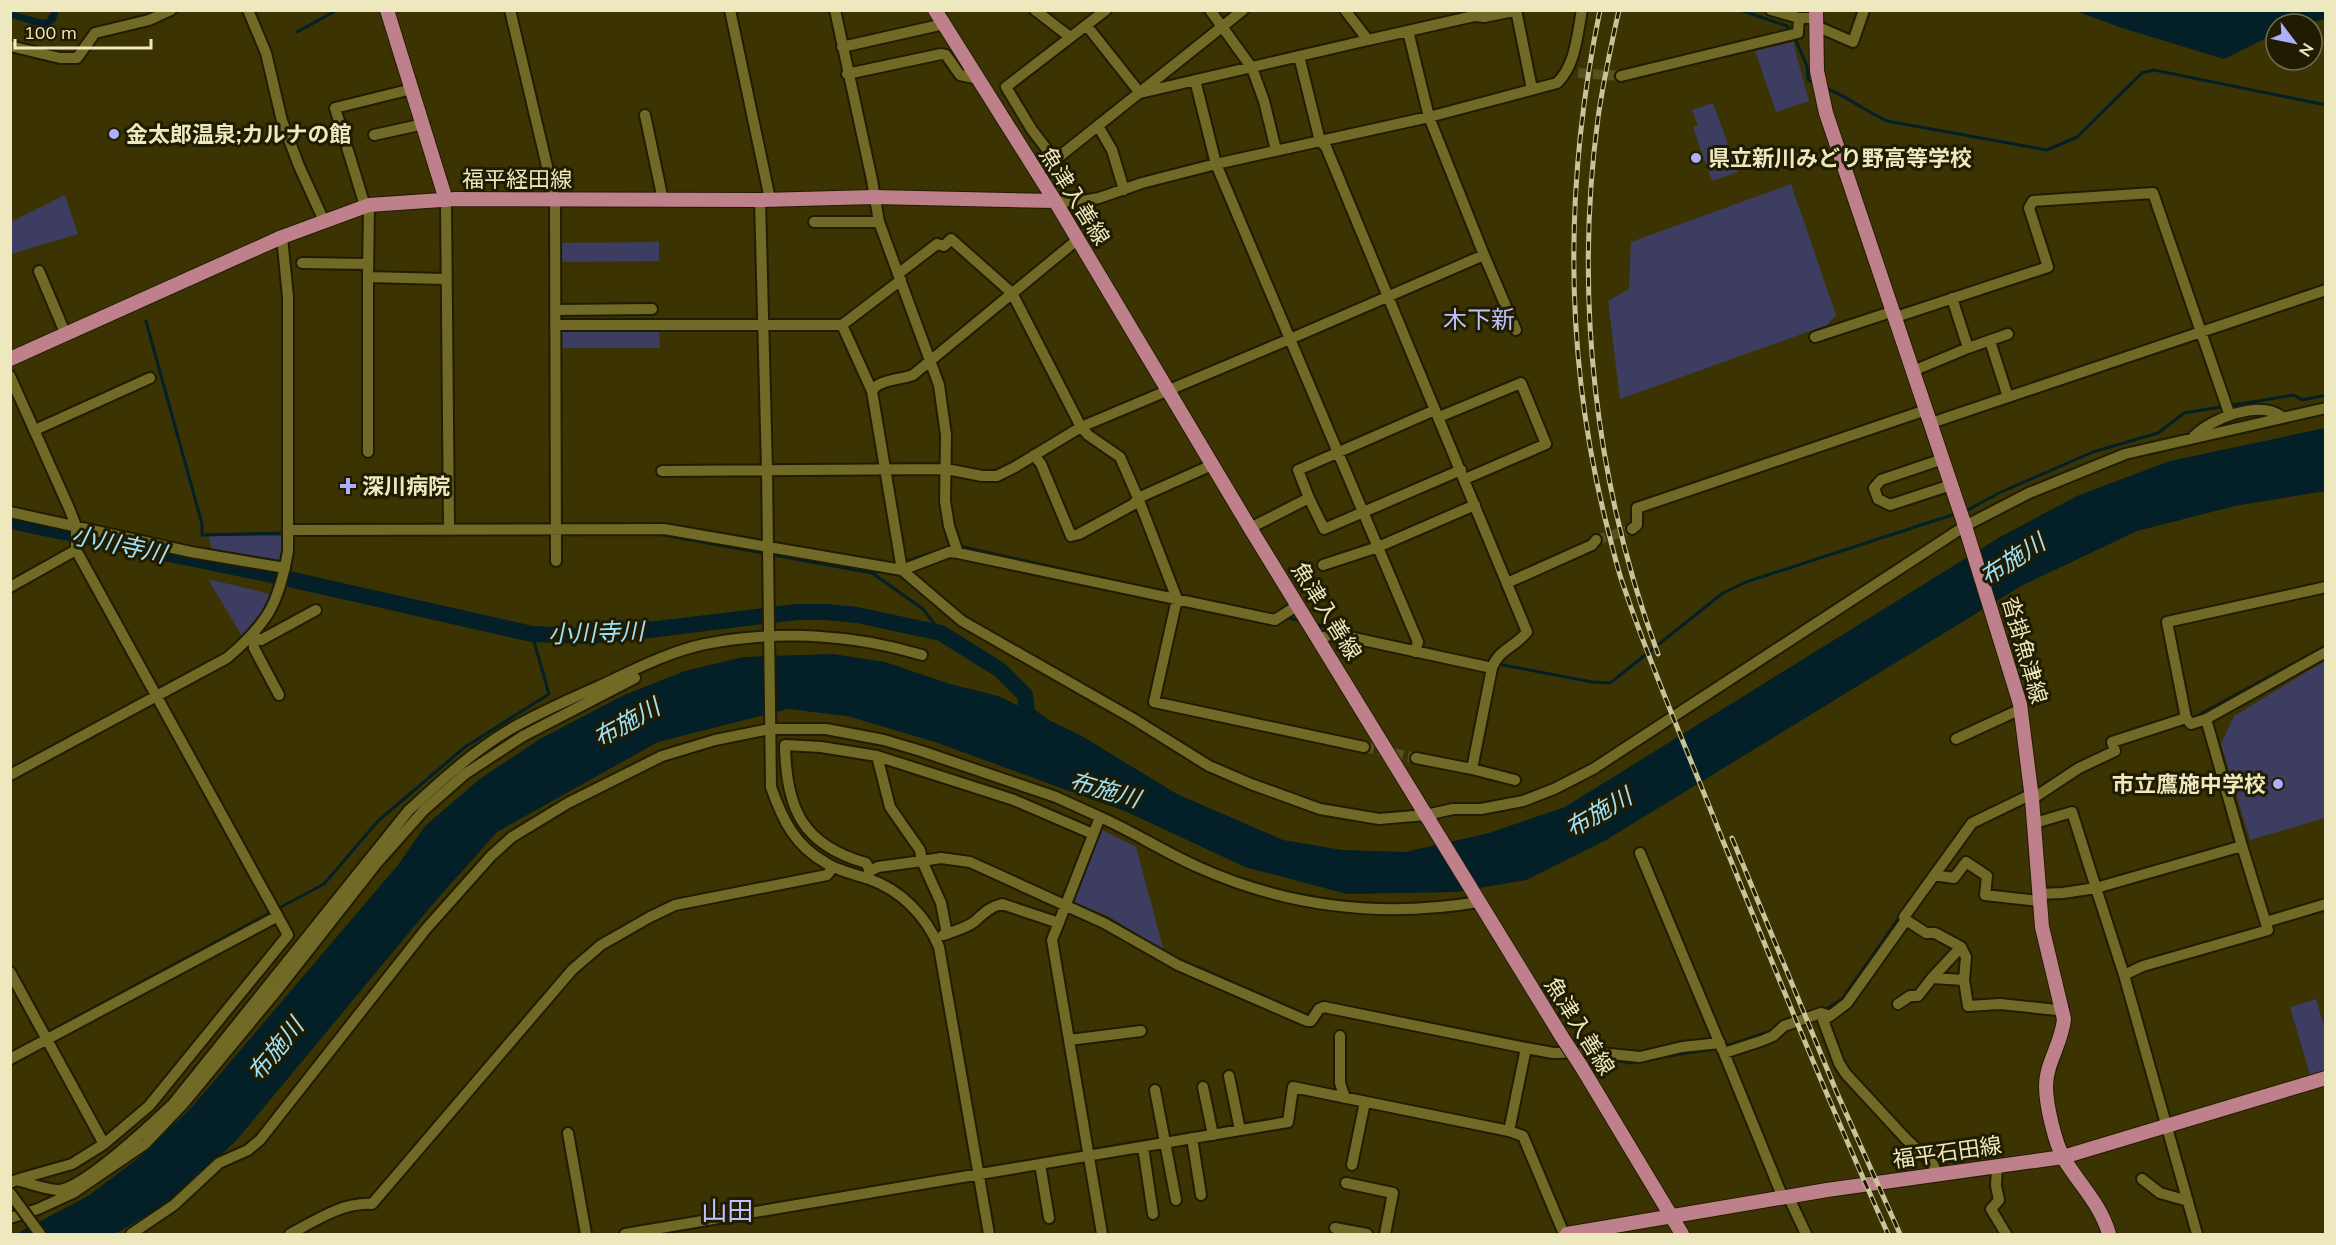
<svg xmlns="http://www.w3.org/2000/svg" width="2336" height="1245" viewBox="0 0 2336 1245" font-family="Mulish,'Noto Sans JP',sans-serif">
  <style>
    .green { fill: #3c3d61 }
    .water { fill: #031f28 }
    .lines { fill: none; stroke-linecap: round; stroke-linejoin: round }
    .stream { stroke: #031f28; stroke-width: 3 }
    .river { stroke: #031f28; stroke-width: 16 }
    .minor-tunnel { stroke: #564f1e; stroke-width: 10; stroke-dasharray: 10 5; stroke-linecap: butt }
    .minor-casing { stroke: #201c02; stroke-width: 14 }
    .major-casing { stroke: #201c02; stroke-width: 16 }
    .minor { stroke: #716926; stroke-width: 10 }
    .major { stroke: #be808b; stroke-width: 14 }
    .rail-casing { stroke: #c9c398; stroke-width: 5 }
    .rail { stroke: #201c02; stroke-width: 3; stroke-dasharray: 9; stroke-linecap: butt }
    .minor-bridge-casing { stroke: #201c02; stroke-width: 14; stroke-linecap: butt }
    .major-bridge-casing { stroke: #201c02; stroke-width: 16; stroke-linecap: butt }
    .minor-bridge { stroke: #716926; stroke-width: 10 }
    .major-bridge { stroke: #be808b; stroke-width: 14 }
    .poi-dot { fill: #acaffb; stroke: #201c02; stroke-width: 2 }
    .labels { text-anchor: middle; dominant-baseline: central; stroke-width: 6; stroke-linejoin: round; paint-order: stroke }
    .poi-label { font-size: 22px; font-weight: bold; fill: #ede8be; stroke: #201c02; text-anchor: start }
    .street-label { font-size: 22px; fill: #ede8be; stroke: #201c02 }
    .neighbourhood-label { font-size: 24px; fill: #bec2fb; stroke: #201c02 }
    .water-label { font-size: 24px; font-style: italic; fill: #9fe1f9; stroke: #201c02 }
    .quarter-label { font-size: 26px; fill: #bec2fb; stroke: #201c02 }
  </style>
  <rect width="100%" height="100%" fill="#3b3402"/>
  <path class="green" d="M 1793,42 L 1809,101 L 1776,112 L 1755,51 Z
    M 1713,103 L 1738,172 L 1712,181 L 1693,127 L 1698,125 L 1692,110 Z
    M 1791,184 L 1836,315 L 1827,325 L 1620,399 L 1608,301 L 1629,289 L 1631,242 Z
    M 65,195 L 78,234 L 11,254 L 11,222 Z
    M 659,242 L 659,261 L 560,262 L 560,243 Z
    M 559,327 L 659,328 L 660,348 L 560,348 Z
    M 209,536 L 282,536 L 280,564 L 212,551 Z
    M 208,579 L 270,594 L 263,610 L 242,636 Z
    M 2323,662 L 2325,662 L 2325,818 L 2250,840 L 2221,744 L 2234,716 Z
    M 1102,830 L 1136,847 L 1164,951 L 1110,917 L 1074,902 Z
    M 2316,999 L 2325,1029 L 2325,1070 L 2310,1075 L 2290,1007 Z"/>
  <path class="water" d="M 2325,10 L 2325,19 L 2306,24 L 2276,24 L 2276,33 L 2224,59 L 2119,27 L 2076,11 Z
    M 10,11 L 43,20 L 47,19 L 52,11 L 59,11 L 55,22 L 45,27 L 38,26 L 11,18 Z
    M 2325,428 L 2325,491 L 2235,506 L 2137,531 L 2021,586 L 1606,840 L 1526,880 L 1456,892 L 1347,894 L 1245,867 L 1127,812 L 935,742 L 847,716 L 788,709 L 658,742 L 497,832 L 432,905 L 235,1142 L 168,1203 L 115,1234 L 16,1234 L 88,1196 L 141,1156 L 191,1108 L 398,865 L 425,826 L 481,778 L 540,739 L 624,695 L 685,671 L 743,657 L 833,654 L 885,662 L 950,684 L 998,696 L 1080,735 L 1177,794 L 1283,840 L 1342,850 L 1405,852 L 1489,833 L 1565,807 L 2000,537 L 2077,496 L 2170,461 Z"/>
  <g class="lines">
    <path class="stream" d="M 1740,10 L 1787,26 L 1790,31
      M 297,32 L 337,10
      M 1794,36 L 1807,66 L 1808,80 L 1814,83
      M 1826,88 C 1848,97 1865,111 1887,121 L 2047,150 L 2077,137 L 2142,73 L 2154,70 L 2326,105
      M 146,321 L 202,524 L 202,535 L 286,533
      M 1964,512 L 1999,493 L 2093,452 L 2158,433 L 2184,413 L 2294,395 L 2302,400 L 2326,395
      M 658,534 L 872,573 L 881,570
      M 959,546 L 1151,589
      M 904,562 L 944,549
      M 872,573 L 923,609 L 941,633
      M 1284,617 L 1301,621
      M 1313,624 L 1439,651
      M 1498,664 L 1592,682 L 1610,683 L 1723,593 L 1746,582 L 1955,514
      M 2193,718 L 2326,646
      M 2078,763 L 2097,754
      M 1969,820 L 1981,813
      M 281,907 L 324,884 L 378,821 L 465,747 L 549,694 L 532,634
      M 1197,967 L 1307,1015 L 1317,1004 L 1323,1002 L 1538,1045
      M 1825,1010 L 1842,999 L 1901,915
      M 51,1031 L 268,914
      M 1729,1045 L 1771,1031
      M 15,1051 L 38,1038
      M 1668,1056 L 1714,1049
      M 1606,1058 L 1630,1063 L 1640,1061"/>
    <path class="river" d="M 10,521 L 267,574 L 532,634 L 581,636 L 624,633 L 797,612 L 826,612 L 857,615 L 941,633 L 1000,670 L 1025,695 L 1027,714 L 1042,725"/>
    <path class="minor-tunnel" d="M 1578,73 L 1621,76
      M 1596,540 L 1632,529
      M 1364,747 L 1416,758"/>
    <defs>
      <path id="minor" d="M 248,10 L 266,53 L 282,121 L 299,166 L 324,221
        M 510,10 L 555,200 L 556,561
        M 730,10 L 770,199
        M 835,10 L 872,180 L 879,222 L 939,385 L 946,435 L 945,501 L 949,526 L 958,553
        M 1035,10 L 1070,37
        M 1106,10 L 1006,87 L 1032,130 L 1055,160 L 1243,10
        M 1210,10 L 1252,68 L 1264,101 L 1276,150
        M 1345,10 L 1368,40 L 1474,16 L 1484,17 L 1514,11
        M 1516,10 L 1532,89
        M 1771,10 L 1799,18 L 1815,18
        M 1087,26 L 1140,93 L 1368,40
        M 1816,26 L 1853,42 L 1864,10
        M 10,46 L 60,58 L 77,58 L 95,33 L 149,20 L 171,10
        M 842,47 L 944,24
        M 1299,56 L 1320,141 L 1326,147 L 1527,632 C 1515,647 1498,650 1492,668 L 1335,634 L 1319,638
        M 847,74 L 941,54 L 946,55 L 960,75 L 979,79
        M 1621,76 L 1798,33 L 1799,18
        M 1195,80 L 1216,164 L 1290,339 L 1484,255 L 1429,117 L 1408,31
        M 645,115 L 663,200
        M 1098,126 L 1112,150 L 1124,190
        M 374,135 L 424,124
        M 446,200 L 449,529
        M 760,200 L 767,469 L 771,787 C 782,819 795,846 826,863 C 839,871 854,874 869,879 C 901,890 926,916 939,947 L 989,1234
        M 1055,201 L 1077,202 L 1099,198 L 1142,183 L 1216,164 L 1429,117 L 1557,83 C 1576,65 1577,35 1582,10
        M 369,205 L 368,277 L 445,279
        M 365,206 L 335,108 L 412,89
        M 814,222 L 879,222
        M 1484,255 L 1516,330
        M 302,263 L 367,264
        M 39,271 L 66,335
        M 898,274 L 937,244 L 944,246 L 951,239 L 1012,293 L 1081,427 L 1290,339 L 1418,642 L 1415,652
        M 1952,298 L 1968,348 L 2008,334
        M 555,310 L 652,309
        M 1896,317 L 2048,267 L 2029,208 L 2033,201 L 2153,193 L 2229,413
        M 555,325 L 842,325 L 901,280
        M 842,325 L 872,391
        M 1815,337 L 1894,311
        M 1990,341 L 2008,397
        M 1913,371 L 1968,348
        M 10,376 L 69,508 L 76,526 L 76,550 L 288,935 L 149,1106 L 104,1144 L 72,1164 L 19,1179
        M 1439,417 L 1521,383 L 1546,444 L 1465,479
        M 1931,423 L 2326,290
        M 35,430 L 150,378
        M 2194,436 C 2212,418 2259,400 2281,416
        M 368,452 L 368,277
        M 1034,455 L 1041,464 L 1071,536 L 1079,534 L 1134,504 L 1138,498 L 1212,465
        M 1943,459 L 1881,480 L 1874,488 L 1878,499 L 1890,505 L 1951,485
        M 662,471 L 946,469 L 982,476 L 997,476 L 1015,467 L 1081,427 L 1088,435 L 1120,457 L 1138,498 L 1177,599 L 1154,702 L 1364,747
        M 1309,498 L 1324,529 L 1461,470
        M 10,512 L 191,552 L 285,568
        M 1250,528 L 1309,498 L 1298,470 L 1435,410
        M 1632,529 L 1637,525 L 1637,508 L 1926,410
        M 288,530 L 664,529 L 902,570 L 962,621 L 1132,718 L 1209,766 L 1251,784 L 1320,809 L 1379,819 L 1426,815 L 1453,809 L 1481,809 L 1523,801 L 1554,789 L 1593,769 L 1965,526 L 2029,493 L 2125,454 L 2326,408
        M 1323,565 L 1378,547 L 1475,505
        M 902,570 L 872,391 C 879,379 901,380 913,375 L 1077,240
        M 902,570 L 949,552 L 958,553 L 1275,620 L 1298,605
        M 1507,583 L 1592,545 L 1596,540
        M 10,587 L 76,550
        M 279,695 L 254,648 L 253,636 L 261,640 L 316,610
        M 2186,718 L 2167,622 L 2326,587
        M 1956,739 L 2021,709
        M 1416,758 L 1472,769 L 1492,668
        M 1472,769 L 1515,780
        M 10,775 L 227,658 C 267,624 279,604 288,551 L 288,297 L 282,237
        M 2032,799 L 2079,768 L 2115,751 L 2112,742 L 2186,718 L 2191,724 L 2206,719
        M 2035,823 L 2072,812 L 2096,888 L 2242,846 L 2268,930 L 2143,966 L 2124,975
        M 2242,846 L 2206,719 L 2326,652
        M 1640,853 L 1722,1049
        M 870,871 L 866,863 C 802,845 786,808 785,745 L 821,747 L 877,756
        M 1934,875 L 1954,878 L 1966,862 L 1987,876 L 1985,895 L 2039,901
        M 866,878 L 870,871 L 878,867 L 922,861 L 941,858 L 970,862 L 1104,923 L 1178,965 L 1307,1021 L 1311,1021 L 1319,1009 L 1324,1007 L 1526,1048
        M 2038,894 L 2063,893 L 2096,888 L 2124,975 L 2197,1234
        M 1906,920 L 1904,917 L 1972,823 L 2032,794
        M 2266,922 L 2326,904
        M 947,934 L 941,903 L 922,861 L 920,850 L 890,807 L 877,756 L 1014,800 L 1093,834
        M 943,935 C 952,932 966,928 974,922 C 983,914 989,907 1002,904 L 1059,923
        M 10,972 L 104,1144
        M 1932,978 L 1961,947
        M 1898,1004 L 1910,996 L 1918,996 L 1932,978 L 1964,980
        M 1830,1016 L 1823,1020 L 1839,1063 L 1846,1074 L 1906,1139 L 1933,1164 L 1937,1175
        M 1340,1036 L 1340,1083 L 1345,1098
        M 1069,1040 L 1141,1031
        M 10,1059 L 278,916
        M 1229,1076 L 1240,1130
        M 1203,1087 L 1213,1135
        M 1155,1090 L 1176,1200
        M 1509,1131 L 1526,1048 L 1553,1053 L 1590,1052 L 1640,1057 L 1682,1047 L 1720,1043
        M 568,1133 L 586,1234
        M 1192,1138 L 1201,1195
        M 1143,1147 L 1153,1214
        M 1040,1164 L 1049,1218
        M 1352,1165 L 1365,1102
        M 1997,1166 L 1996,1186 L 1999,1200 L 1991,1209 L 2006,1234
        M 2142,1179 L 2160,1193 L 2188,1201
        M 10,1183 L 16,1180 C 29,1183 44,1189 57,1190 C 81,1191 154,1122 173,1104 L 409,810 C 441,781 472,752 509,730 C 536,714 566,701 595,688 C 630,672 667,652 705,644 C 777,630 852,634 922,655
        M 1346,1183 L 1393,1193 L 1385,1234
        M 1783,1198 L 1724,1053 L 1761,1041 L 1773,1036 L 1784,1026 L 1821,1013 L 1830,1016 L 1847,1003 L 1906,920 L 1926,933 L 1935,933 L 1961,947 L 1966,957 L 1964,980 L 1968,1006 L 2000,1004 L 2057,1010 L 2063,1008
        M 1789,1198 L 1806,1234
        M 10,1218 L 38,1209 L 73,1193 L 145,1144 L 184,1103 L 279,988 L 377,863 L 424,810 L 465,774 L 523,736 L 635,678
        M 1335,1228 L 1367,1234
        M 131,1234 L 174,1205 L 219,1163 L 248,1150 L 260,1140 L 426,929 L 491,856 L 512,837 L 568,803 L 662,756 L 715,740 L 770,729 L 826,729 L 884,740 L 921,751 L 1056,797 L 1100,817
        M 290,1234 C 315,1221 342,1202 372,1204 L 572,970 L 601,945 L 650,917 L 675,905 L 827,875 L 833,867
        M 625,1234 L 1288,1122 L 1293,1087 L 1509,1131 L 1523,1136 L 1564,1234
        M 1102,1234 L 1052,940 L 1100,817 C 1134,832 1164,852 1198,867 C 1287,907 1382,918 1479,902"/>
      <path id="major" d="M 387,10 L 446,200
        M 935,10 L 1055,201 L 1250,528 L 1562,1037
        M 1816,10 L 1817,71 L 1826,113 L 1965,526 L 2020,704 L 2032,799 L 2042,927 L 2064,1019 C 2062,1043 2046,1063 2046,1086 C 2046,1105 2055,1143 2064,1159 C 2080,1185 2101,1205 2109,1234
        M 10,359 L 282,237 L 369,205 L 456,199 L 760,200 L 874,197 L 1055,201
        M 1581,1066 L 1682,1234
        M 1567,1234 L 1827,1190 L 2063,1157 L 2326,1078"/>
    </defs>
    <use href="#minor" class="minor-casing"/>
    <use href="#major" class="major-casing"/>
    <use href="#minor" class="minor"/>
    <use href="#major" class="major"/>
    <defs>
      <path id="rail" d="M 1600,10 C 1564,184 1564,362 1609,534 C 1614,553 1618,572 1625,590 C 1653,673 1689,754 1721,836 C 1775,970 1829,1103 1888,1234
        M 1619,10 C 1611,46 1603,82 1598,118 C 1574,297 1595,484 1658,654
        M 1732,838 L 1837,1093 L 1900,1234"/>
    </defs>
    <use href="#rail" class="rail-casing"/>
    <use href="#rail" class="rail"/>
    <defs>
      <path id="minor-bridge" d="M 10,1193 L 40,1234"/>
      <path id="major-bridge" d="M 1562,1037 L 1581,1066"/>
    </defs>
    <use href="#minor-bridge" class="minor-bridge-casing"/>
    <use href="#major-bridge" class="major-bridge-casing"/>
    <use href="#minor-bridge" class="minor-bridge"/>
    <use href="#major-bridge" class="major-bridge"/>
  </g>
  <g class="poi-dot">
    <circle cx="114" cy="134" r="6"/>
    <circle cx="1696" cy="158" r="6"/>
    <path d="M345 477h6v6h6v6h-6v6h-6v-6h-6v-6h6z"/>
    <circle cx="2278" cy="784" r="6"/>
  </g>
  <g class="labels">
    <g class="poi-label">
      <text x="126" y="134">金太郎温泉;カルナの館</text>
      <text x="1708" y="158">県立新川みどり野高等学校</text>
      <text x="362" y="486">深川病院</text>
      <text x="2266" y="784" text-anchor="end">市立鷹施中学校</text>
    </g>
    <g class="street-label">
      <text x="517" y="179">福平経田線</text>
      <text transform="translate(1075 196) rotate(58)">魚津入善線</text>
      <text transform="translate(1327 611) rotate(58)">魚津入善線</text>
      <text transform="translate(2025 650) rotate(74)">沓掛魚津線</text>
      <text transform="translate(1580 1026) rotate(58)">魚津入善線</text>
      <text transform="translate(1947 1152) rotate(-8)">福平石田線</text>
    </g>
    <g class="neighbourhood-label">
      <text x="1479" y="319">木下新</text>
    </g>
    <g class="water-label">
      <text transform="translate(119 544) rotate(12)">小川寺川</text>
      <text transform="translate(2012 559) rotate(-33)">布施川</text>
      <text transform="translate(596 632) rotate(-2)">小川寺川</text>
      <text transform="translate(626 722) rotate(-29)">布施川</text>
      <text transform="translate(1105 789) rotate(16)">布施川</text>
      <text transform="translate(1598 812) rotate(-30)">布施川</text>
      <text transform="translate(275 1049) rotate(-51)">布施川</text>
    </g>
    <g class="quarter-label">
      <text x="727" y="1210">山田</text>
    </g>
  </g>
  <rect width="2336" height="1245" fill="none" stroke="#ede8be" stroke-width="24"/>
  <g transform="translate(2294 42) rotate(122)"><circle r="28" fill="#201c02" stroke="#726e4d" stroke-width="1.5"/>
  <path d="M0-4.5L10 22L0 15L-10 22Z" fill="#acaffb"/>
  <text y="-9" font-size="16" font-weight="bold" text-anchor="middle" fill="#ede8be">N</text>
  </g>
  <path d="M15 39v9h136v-9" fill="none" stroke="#ede8be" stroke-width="3"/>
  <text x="24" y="39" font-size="18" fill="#ede8be" stroke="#201c02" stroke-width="4.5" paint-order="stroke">100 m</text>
</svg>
